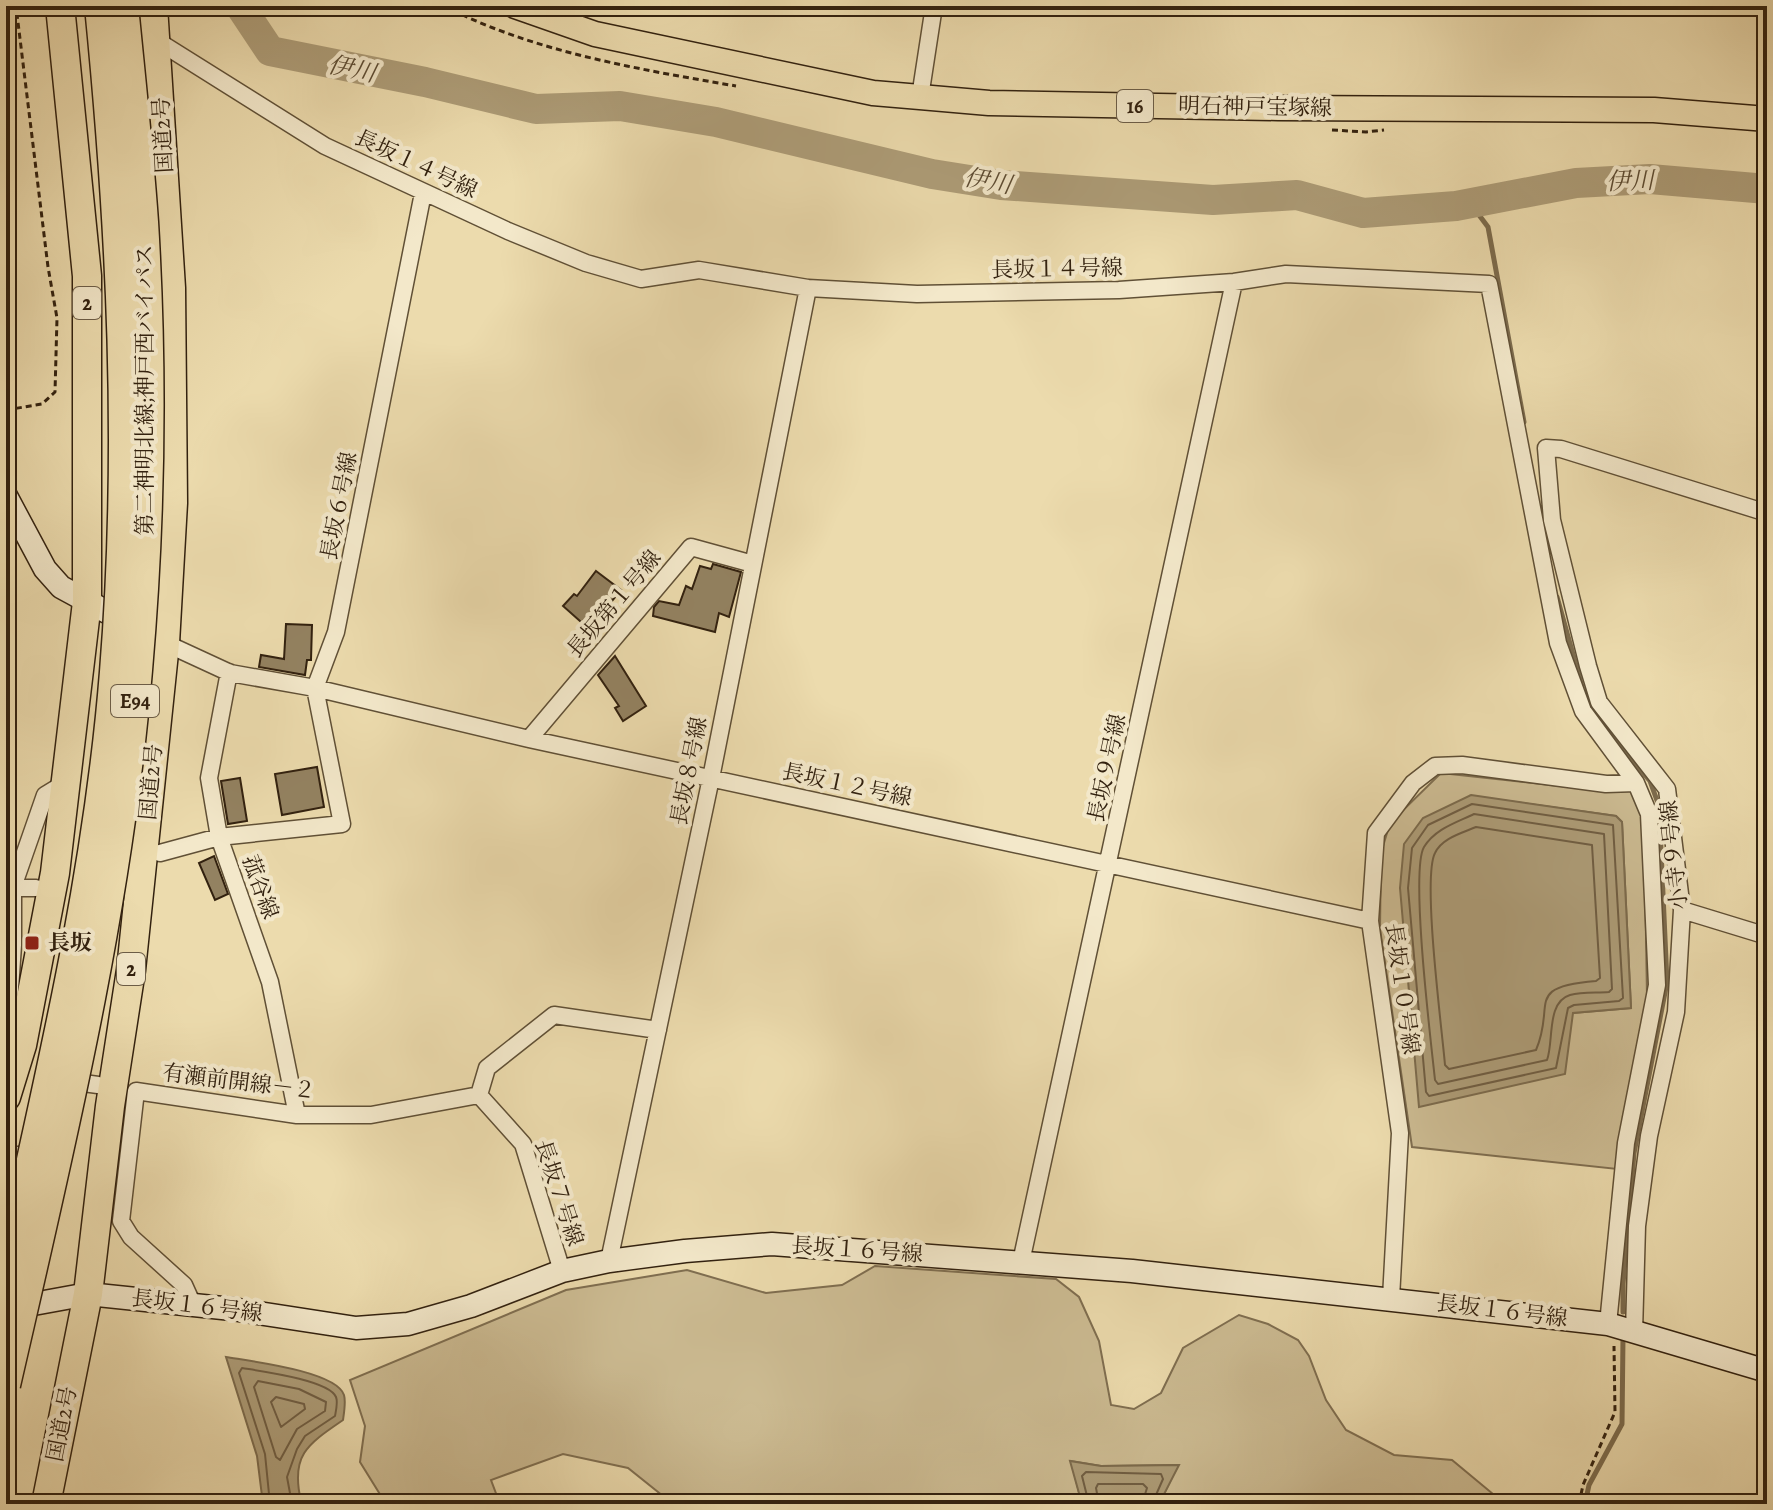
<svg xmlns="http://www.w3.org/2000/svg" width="1773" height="1510" viewBox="0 0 1773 1510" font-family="Alegreya,'Noto Serif JP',serif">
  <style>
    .green { fill: #ccbb92; stroke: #7f6e50; stroke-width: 2; fill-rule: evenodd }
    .water { fill: #ad9c77; stroke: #7c6b4d; stroke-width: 2 }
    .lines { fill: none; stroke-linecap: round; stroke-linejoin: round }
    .shore { stroke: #705e43; stroke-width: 2 }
    .stream { stroke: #7c6b4d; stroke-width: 5 }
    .river { stroke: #ad9c77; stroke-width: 30 }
    .building { fill: #938261; stroke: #32210f; stroke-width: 2 }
    .street-casing { stroke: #605036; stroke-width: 19 }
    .secondary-casing { stroke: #32210f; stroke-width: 25 }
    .primary-casing { stroke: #32210f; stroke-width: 27 }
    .highway-casing { stroke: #32210f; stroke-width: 31 }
    .path { stroke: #32210f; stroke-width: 3; stroke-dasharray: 6 4; stroke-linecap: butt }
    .street { stroke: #f3e8ca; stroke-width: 16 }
    .secondary { stroke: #f3e8ca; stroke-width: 22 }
    .primary { stroke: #ecdbad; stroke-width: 24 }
    .highway { stroke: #ecdbad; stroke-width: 28 }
    .highway-bridge-casing { stroke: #32210f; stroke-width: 31; stroke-linecap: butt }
    .highway-bridge { stroke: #ecdbad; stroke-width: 28 }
    .poi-dot { fill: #8f2418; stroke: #f3e8ca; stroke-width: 3 }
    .labels { text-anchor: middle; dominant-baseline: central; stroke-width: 8; stroke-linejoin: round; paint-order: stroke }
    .shield { fill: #f3e8ca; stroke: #6c5d47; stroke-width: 2 }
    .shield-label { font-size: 20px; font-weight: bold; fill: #32210f }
    .street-label { font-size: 22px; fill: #32210f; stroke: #f3e8ca }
    .poi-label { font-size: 22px; font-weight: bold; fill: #32210f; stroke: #f3e8ca; text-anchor: start }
    .water-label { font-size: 24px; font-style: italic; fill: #5d4c33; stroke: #f3e8ca }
  </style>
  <rect width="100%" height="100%" fill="#ecdbad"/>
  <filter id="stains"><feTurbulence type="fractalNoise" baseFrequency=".0025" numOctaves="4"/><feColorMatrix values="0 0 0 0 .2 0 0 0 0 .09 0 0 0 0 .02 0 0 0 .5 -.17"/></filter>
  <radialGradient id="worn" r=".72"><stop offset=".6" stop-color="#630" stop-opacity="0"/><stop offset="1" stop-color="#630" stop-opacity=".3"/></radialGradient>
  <path class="green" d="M 1441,773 L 1605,791 L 1635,789 L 1644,816 L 1647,997 L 1617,1169 L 1412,1147 L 1380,929 L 1381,853 L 1390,823 ZM 1471,796 L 1616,816 L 1622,822 L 1631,1008 L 1573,1013 Z
    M 875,1266 L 1056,1279 L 1079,1297 L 1099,1341 L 1111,1405 L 1134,1409 L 1161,1393 L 1183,1348 L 1239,1315 L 1268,1324 L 1298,1340 L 1309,1356 L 1326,1400 L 1346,1430 L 1394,1455 L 1452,1460 L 1493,1494 L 1496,1504 L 1159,1504 L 1178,1465 L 1101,1466 L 1071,1461 L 1082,1504 L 673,1504 L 628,1468 L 563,1454 L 491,1480 L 500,1504 L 386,1504 L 360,1462 L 365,1426 L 350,1380 L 566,1290 L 687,1270 L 766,1293 L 842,1285 Z"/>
  <path class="water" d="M 1471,795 L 1616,816 L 1622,822 L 1631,1008 L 1573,1013 L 1565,1074 L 1419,1107 L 1400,888 L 1404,844 L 1423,818 Z
    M 226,1357 C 249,1361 336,1371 344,1395 C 346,1402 344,1413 343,1420 C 308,1444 290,1455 301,1501 L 297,1504 L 263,1504 L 257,1456 Z
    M 1070,1461 L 1101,1466 L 1179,1465 L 1159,1504 L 1082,1504 Z"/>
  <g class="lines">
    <path class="shore" d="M 1472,804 L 1613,825 L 1623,998 L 1619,1001 L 1574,1005 L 1568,1008 L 1556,1068 L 1429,1096 L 1426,1092 L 1408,888 L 1412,848 L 1428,825 Z
      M 1474,814 L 1604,834 L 1612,989 L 1609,992 C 1596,993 1582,992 1570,995 C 1546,1002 1554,1042 1547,1060 L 1438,1084 L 1435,1080 C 1431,1042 1410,871 1424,847 C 1435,829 1455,823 1474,814 Z
      M 1476,827 L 1592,845 L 1600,978 L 1596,981 C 1523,987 1556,1004 1536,1050 L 1449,1069 L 1445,1065 C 1442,1029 1422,878 1435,853 C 1442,838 1462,833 1476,827 Z
      M 258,1381 L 299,1389 L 326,1402 L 325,1411 L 297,1429 L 280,1460 L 276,1457 L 254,1387 Z
      M 276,1397 L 304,1404 L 305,1409 L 281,1427 L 271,1402 Z
      M 270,1504 L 265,1454 L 239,1373 L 242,1368 C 260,1371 329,1380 336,1397 C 338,1402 336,1411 335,1416 L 305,1436 L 297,1449 L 287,1477 L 292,1504
      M 1089,1504 L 1082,1476 L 1086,1472 L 1161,1474 L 1163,1479 L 1152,1504
      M 1099,1504 L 1096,1488 L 1098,1484 L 1143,1484 L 1147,1488 L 1142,1504"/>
    <path class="stream" d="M 1456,206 L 1476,211 L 1488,227 L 1524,422
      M 1557,597 L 1582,687
      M 1604,727 L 1650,781 L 1659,806 L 1667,982 L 1634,1153 L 1623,1284 L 1623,1312
      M 1585,1504 L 1589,1485 L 1622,1424 L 1623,1338"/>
    <path class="river" d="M 240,6 L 270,51 L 425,82 L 536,109 L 620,106 L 716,122 L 932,174 L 1001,185 L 1213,200 L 1297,195 L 1363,213 L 1456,206 L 1576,183 L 1650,179 L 1767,189"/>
  </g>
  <path class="building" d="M 713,564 L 741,572 L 729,617 L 719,613 L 715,632 L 653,616 L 654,607 L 659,601 L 679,605 L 686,586 L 692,589 L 700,566 L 711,569 Z
    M 596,571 L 621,590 L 589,629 L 563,606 L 574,594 L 577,596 Z
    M 286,624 L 312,625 L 311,660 L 307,660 L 305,675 L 259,667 L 261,655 L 284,659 Z
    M 615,656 L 646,706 L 623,721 L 615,708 L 619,706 L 598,675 Z
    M 317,767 L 324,807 L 282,815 L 275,774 Z
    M 240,778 L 247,821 L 228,824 L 221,781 Z
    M 214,856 L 228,894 L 215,900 L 199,863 Z"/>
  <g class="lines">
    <defs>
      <path id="street" d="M 156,40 L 325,146 L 508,231 L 586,263 L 641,279 L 699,270 L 808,288 L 917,294 L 1119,290 L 1234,282 L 1286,274 L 1489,284 L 1558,643 L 1583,711 L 1636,783 L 1649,814 L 1657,985 L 1626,1143 L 1608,1324
        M 920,97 L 934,6
        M 165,643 L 230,673 L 315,688 L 529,739 L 1370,921
        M 229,672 L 209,778 L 219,837 L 270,982 L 297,1115
        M 529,739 L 691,547 L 753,564
        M 160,853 L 219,837 L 342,824 L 315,688 L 336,632 L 423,193
        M 6,887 L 36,888
        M 1682,910 L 1767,936
        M 22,1045 L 7,1034 L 13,945 L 13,887 L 45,795 L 68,781
        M 69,1081 L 98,1085
        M 479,1095 L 487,1068 L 554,1015 L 658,1030
        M 479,1095 L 523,1144 L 562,1271
        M 9,1156 L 38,1153
        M 609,1261 L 711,778 L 808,288
        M 1021,1262 L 1234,282
        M 1391,1298 L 1400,1133 L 1370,921 L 1376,833 L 1413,783 L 1435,766 L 1462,765 L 1606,784 L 1636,783
        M 193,1305 L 184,1285 L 131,1237 L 121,1221 L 136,1091 L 297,1115 L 371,1115 L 479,1095
        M 1634,1332 L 1637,1226 L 1649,1136 L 1676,1012 L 1682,910 L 1667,789 L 1599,702 L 1588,666 L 1552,520 L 1546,448 L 1561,449 L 1767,513"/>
      <path id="secondary" d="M 6,496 L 45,569 L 61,587 L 131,625
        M 6,1309 L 88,1294 L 232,1309 L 356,1328 L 408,1324 L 471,1306 L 562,1271 L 609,1261 L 685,1251 L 772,1244 L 1132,1271 L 1608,1324 L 1767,1371"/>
      <path id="primary" d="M 515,6 L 595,34 L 873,93 L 920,97 L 989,103 L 1278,108 L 1654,110 L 1767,119"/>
      <path id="highway" d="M 6,1097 L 22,1045 L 55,873 L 87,602 L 87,276 L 60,6
        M 46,1504 L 88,1294 L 110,1106 L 131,970 L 165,643 L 173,503 L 171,288 L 153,6"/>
    </defs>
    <use href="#street" class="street-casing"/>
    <use href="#secondary" class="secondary-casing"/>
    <use href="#primary" class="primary-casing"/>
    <use href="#highway" class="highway-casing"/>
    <path class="path" d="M 444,6 C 534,52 637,69 736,86
      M 1332,130 L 1366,132 L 1384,130
      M 6,410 L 42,404 L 55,392 L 57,318 L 48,267 L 16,6
      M 1579,1504 L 1583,1485 L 1615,1412 L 1614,1346"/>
    <use href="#street" class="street"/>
    <use href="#secondary" class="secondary"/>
    <use href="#primary" class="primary"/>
    <use href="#highway" class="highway"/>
    <defs>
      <path id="highway-bridge" d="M 6,1272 C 50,1074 98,875 114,672 C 132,450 121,228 99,6
        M 6,1385 C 60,1149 118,912 138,670 C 151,521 153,371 144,222 C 139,150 131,78 124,6"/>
    </defs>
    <use href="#highway-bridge" class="highway-bridge-casing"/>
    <use href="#highway-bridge" class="highway-bridge"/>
  </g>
  <rect class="poi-dot" x="24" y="935" width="16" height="16" rx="4"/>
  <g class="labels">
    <g class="shield">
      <rect x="1117" y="90" width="36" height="32" rx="6"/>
      <rect x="73" y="287" width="28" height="32" rx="6"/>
      <rect x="111" y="685" width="48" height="32" rx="6"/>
      <rect x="117" y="953" width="28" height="32" rx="6"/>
    </g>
    <g class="shield-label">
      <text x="1135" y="106">16</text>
      <text x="87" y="303">2</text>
      <text x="135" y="701">E94</text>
      <text x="131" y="969">2</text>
    </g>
    <g class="street-label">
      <text transform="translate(1255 107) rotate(1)">明石神戸宝塚線</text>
      <text transform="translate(163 135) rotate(-93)">国道2号</text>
      <text transform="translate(416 164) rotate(25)">長坂１４号線</text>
      <text transform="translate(1057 269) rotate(-1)">長坂１４号線</text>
      <text transform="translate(145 390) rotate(-90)">第二神明北線;神戸西バイパス</text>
      <text transform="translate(339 506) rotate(-79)">長坂６号線</text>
      <text transform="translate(614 604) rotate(-50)">長坂第１号線</text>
      <text transform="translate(1107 768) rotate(-78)">長坂９号線</text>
      <text transform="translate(689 771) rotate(-79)">長坂８号線</text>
      <text transform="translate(151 782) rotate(-85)">国道2号</text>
      <text transform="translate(847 785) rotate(12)">長坂１２号線</text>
      <text transform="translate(1674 855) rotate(-96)">小寺９号線</text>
      <text transform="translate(260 887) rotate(70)">菰谷線</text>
      <text transform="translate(1402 989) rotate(82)">長坂１０号線</text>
      <text transform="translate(239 1082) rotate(7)">有瀬前開線－２</text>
      <text transform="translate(559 1193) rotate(72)">長坂７号線</text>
      <text transform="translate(857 1250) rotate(4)">長坂１６号線</text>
      <text transform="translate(197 1306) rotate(7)">長坂１６号線</text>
      <text transform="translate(1502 1311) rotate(7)">長坂１６号線</text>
      <text transform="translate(62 1424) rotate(-79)">国道2号</text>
    </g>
    <g class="poi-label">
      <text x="48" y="943">長坂</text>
    </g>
    <g class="water-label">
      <text transform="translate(352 69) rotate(12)">伊川</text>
      <text transform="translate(988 181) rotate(10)">伊川</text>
      <text transform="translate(1630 181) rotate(-2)">伊川</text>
    </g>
  </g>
  <rect width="1773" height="1510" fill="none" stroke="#ecdbad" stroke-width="32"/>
  <rect x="8" y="8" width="1757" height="1494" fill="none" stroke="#32210f" stroke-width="4"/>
  <rect x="16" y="16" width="1741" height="1478" fill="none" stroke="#32210f" stroke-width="2"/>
  <rect width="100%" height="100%" filter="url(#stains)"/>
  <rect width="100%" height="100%" fill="url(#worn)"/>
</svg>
